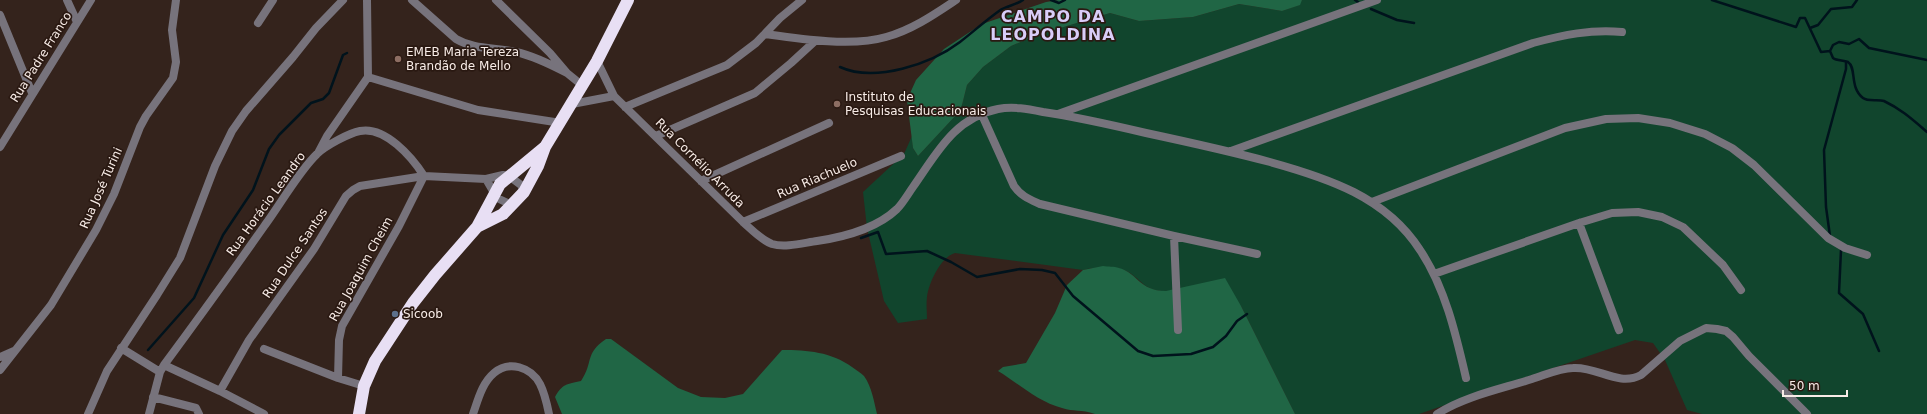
<svg xmlns="http://www.w3.org/2000/svg" width="1927" height="414" viewBox="0 0 1927 414" font-family="'DejaVu Sans',sans-serif">
  <style>
    .green { fill: #11452d }
    .forest { fill: #206645 }
    .lines { fill: none; stroke-linecap: round; stroke-linejoin: round }
    .stream { stroke: #00131c; stroke-width: 2.5 }
    .street { stroke: #77737c; stroke-width: 8 }
    .highway { stroke: #e8dff4; stroke-width: 12 }
    .education-dot { fill: #8d6e63; stroke: #2a1912; stroke-width: 1.5 }
    .service-dot { fill: #5c6f8a; stroke: #2a1912; stroke-width: 1.5 }
    .labels { text-anchor: middle; dominant-baseline: central; stroke-width: 3.5; stroke-linejoin: round; paint-order: stroke }
    .poi-label { font-size: 12px; fill: #f8ece7; stroke: #2a1912; text-anchor: start }
    .street-label { font-size: 12px; fill: #f8ece7; stroke: #2a1912 }
    .district-label { font-size: 16px; font-weight: bold; letter-spacing: 1px; fill: #d9cdf8; stroke: #2a1912 }
  </style>
  <rect width="100%" height="100%" fill="#34231c"/>
  <path class="green" d="M 1302,0 L 1927,0 L 1927,414 L 1702,414 L 1687,410 L 1665,360 L 1653,343 L 1635,340 L 1419,414 L 1295,414 L 1241,306 L 1166,291 C 1146,291 1144,283 1130,273 C 1117,265 1097,267 1083,270 L 955,253 C 941,257 929,282 927,297 C 926,304 927,312 927,319 L 898,323 L 884,301 L 867,228 L 863,192 L 904,154 L 912,136 L 913,148 L 918,156 L 958,113 L 962,105 L 967,85 L 983,67 L 1011,46 L 1037,35 L 1110,13 L 1139,21 L 1193,17 L 1239,4 L 1282,11 L 1299,5 Z"/>
  <path class="forest" d="M 1059,0 L 1302,0 L 1300,5 L 1282,11 L 1239,4 L 1193,17 L 1139,21 L 1110,13 L 1037,35 L 1011,46 L 983,67 L 967,85 L 962,105 L 958,113 L 918,156 L 913,148 L 907,100 L 916,80 L 944,49 L 982,24 L 1046,2 Z
    M 1103,266 C 1108,267 1114,266 1119,268 C 1138,273 1139,291 1166,291 L 1225,278 L 1241,306 L 1295,414 L 1095,414 C 1081,409 1074,412 1062,408 C 1038,402 1018,383 998,371 L 1003,367 L 1026,363 L 1055,313 L 1067,285 L 1083,270 Z
    M 606,339 L 611,339 L 678,388 L 701,397 L 725,398 L 743,394 L 782,350 C 808,350 831,352 852,367 C 856,370 861,373 864,376 C 872,387 874,402 877,414 L 562,414 L 555,397 C 562,384 567,384 581,381 C 594,362 584,354 606,339 Z"/>
  <g class="lines">
    <path class="stream" d="M 1051,0 L 1059,3 L 1065,0
      M 1355,0 L 1358,2
      M 1712,0 L 1796,27 L 1800,18 L 1805,18 L 1821,52 L 1830,51
      M 1371,9 L 1397,20 L 1414,23
      M 1810,28 L 1818,25 L 1831,9 L 1852,7 L 1857,0
      M 1927,60 L 1869,48 L 1859,39 L 1849,44 L 1839,42 L 1833,45 L 1830,51 L 1833,58 C 1837,61 1843,60 1848,62 C 1857,68 1849,87 1863,98 C 1868,102 1878,99 1884,101 C 1901,109 1913,120 1927,132
      M 840,67 C 875,83 931,64 960,42 C 973,32 985,21 999,11 C 1006,6 1016,5 1023,0
      M 1830,236 L 1826,207 L 1824,150 L 1846,69 L 1846,62
      M 861,238 L 878,232 L 886,254 L 927,251 L 951,262 L 977,277 L 1020,269 L 1042,270 L 1055,273 L 1073,296 L 1138,351 L 1153,356 L 1191,354 L 1213,347 L 1226,336 L 1237,321 L 1247,314
      M 1841,250 L 1839,293 L 1863,314 L 1879,351
      M 148,350 L 194,298 L 223,235 L 253,190 L 269,149 L 279,135 L 311,103 L 323,99 L 329,93 L 343,55 L 347,53"/>
    <path class="street" d="M 67,0 L 77,22
      M 367,0 L 368,77
      M 412,0 L 456,39 C 475,50 495,47 516,52 C 534,56 550,64 567,73
      M 496,0 L 550,53 L 567,73 L 583,86
      M 0,15 L 32,93
      M 258,23 L 273,0
      M 765,34 C 800,39 852,47 886,37 C 912,30 935,14 956,0
      M 597,61 L 614,96 L 743,222 C 751,229 761,240 772,244 C 785,248 803,243 817,241 C 844,237 877,228 897,209 C 903,203 908,194 913,187 C 937,153 954,118 998,109 C 1013,106 1028,109 1043,112 C 1077,117 1112,125 1146,133 C 1188,142 1229,151 1270,162 C 1328,178 1386,197 1420,250 C 1445,287 1456,335 1466,378
      M 368,77 L 478,110 L 561,123
      M 572,104 L 614,96
      M 625,107 L 727,65 L 756,43 L 780,18 L 802,0
      M 1058,114 L 1377,0
      M 982,115 L 1014,186 C 1021,196 1029,199 1040,204 L 1174,236 L 1257,254
      M 656,136 L 755,93 L 791,63 L 815,41
      M 0,147 L 91,0
      M 1231,151 L 1533,43 C 1563,35 1591,29 1622,32
      M 318,153 L 327,136 L 368,77
      M 486,179 L 497,198 L 512,205
      M 701,181 L 829,123
      M 1372,202 L 1565,128 L 1606,119 L 1638,118 L 1670,123 L 1705,134 L 1732,148 L 1754,165 L 1828,238 L 1845,248 L 1867,255
      M 743,222 L 901,156
      M 1579,223 L 1619,330
      M 1174,236 L 1178,330
      M 1434,274 L 1579,223 L 1612,213 L 1638,212 L 1662,217 L 1683,227 L 1723,265 L 1741,290
      M 121,348 L 160,372
      M 264,349 L 338,378 L 364,386
      M 0,357 L 14,351
      M 164,365 L 220,391 L 264,414
      M 0,370 L 51,305 L 96,230 L 114,194 L 140,127 L 146,116 L 173,78 L 176,62 L 172,30 L 176,0
      M 338,378 L 339,340 L 342,326 L 399,226 L 424,176
      M 220,391 L 249,340 L 314,249 L 346,196 L 353,190 L 360,186 L 424,176
      M 153,397 L 196,408 L 199,414
      M 88,414 L 107,371 L 157,295 L 180,258 L 215,166 L 232,131 L 246,111 L 293,57 L 316,28 L 343,0
      M 149,414 L 160,372 L 164,365 C 198,319 232,272 265,225 C 280,205 299,171 317,154 C 325,146 349,133 360,131 C 385,126 412,157 424,176 L 486,179 L 503,175 L 509,176 L 521,185 L 524,192
      M 473,414 C 478,400 482,383 494,373 C 509,360 531,367 540,384 C 545,394 547,404 549,414
      M 1437,414 C 1465,396 1501,389 1532,379 C 1545,375 1560,368 1573,368 C 1597,366 1618,387 1641,375 L 1680,341 L 1706,328 L 1717,329 L 1726,331 L 1733,337 L 1749,356 L 1807,414"/>
    <path class="highway" d="M 477,227 L 503,214 L 524,192 L 538,166 L 545,147 L 597,61 L 628,0
      M 359,414 L 364,386 L 375,361 L 413,303 L 435,275 L 477,227 L 500,184 L 545,147"/>
  </g>
  <g class="education-dot">
    <circle cx="398" cy="59" r="4"/>
    <circle cx="837" cy="104" r="4"/>
  </g>
  <circle class="service-dot" cx="395" cy="314" r="4"/>
  <g class="labels">
    <g class="poi-label">
      <text x="406" y="52">EMEB Maria Tereza<tspan x="406" dy="14">Brandão de Mello</tspan></text>
      <text x="845" y="97">Instituto de<tspan x="845" dy="14">Pesquisas Educacionais</tspan></text>
      <text x="403" y="314">Sicoob</text>
    </g>
    <g class="street-label">
      <text transform="translate(41 57) rotate(-58)">Rua Padre Franco</text>
      <text transform="translate(700 163) rotate(45)">Rua Cornélio Arruda</text>
      <text transform="translate(817 178) rotate(-23)">Rua Riachuelo</text>
      <text transform="translate(101 188) rotate(-66)">Rua José Turini</text>
      <text transform="translate(266 204) rotate(-54)">Rua Horácio Leandro</text>
      <text transform="translate(295 253) rotate(-56)">Rua Dulce Santos</text>
      <text transform="translate(361 269) rotate(-61)">Rua Joaquim Cheim</text>
    </g>
    <g class="district-label">
      <text x="1053" y="16">CAMPO DA<tspan x="1053" dy="18">LEOPOLDINA</tspan></text>
    </g>
  </g>
  <path d="M1783 390v6h64v-6" fill="none" stroke="#f8ece7" stroke-width="2"/>
  <text x="1789" y="390" font-size="12" fill="#f8ece7" stroke="#2a1912" stroke-width="3" paint-order="stroke">50 m</text>
</svg>
